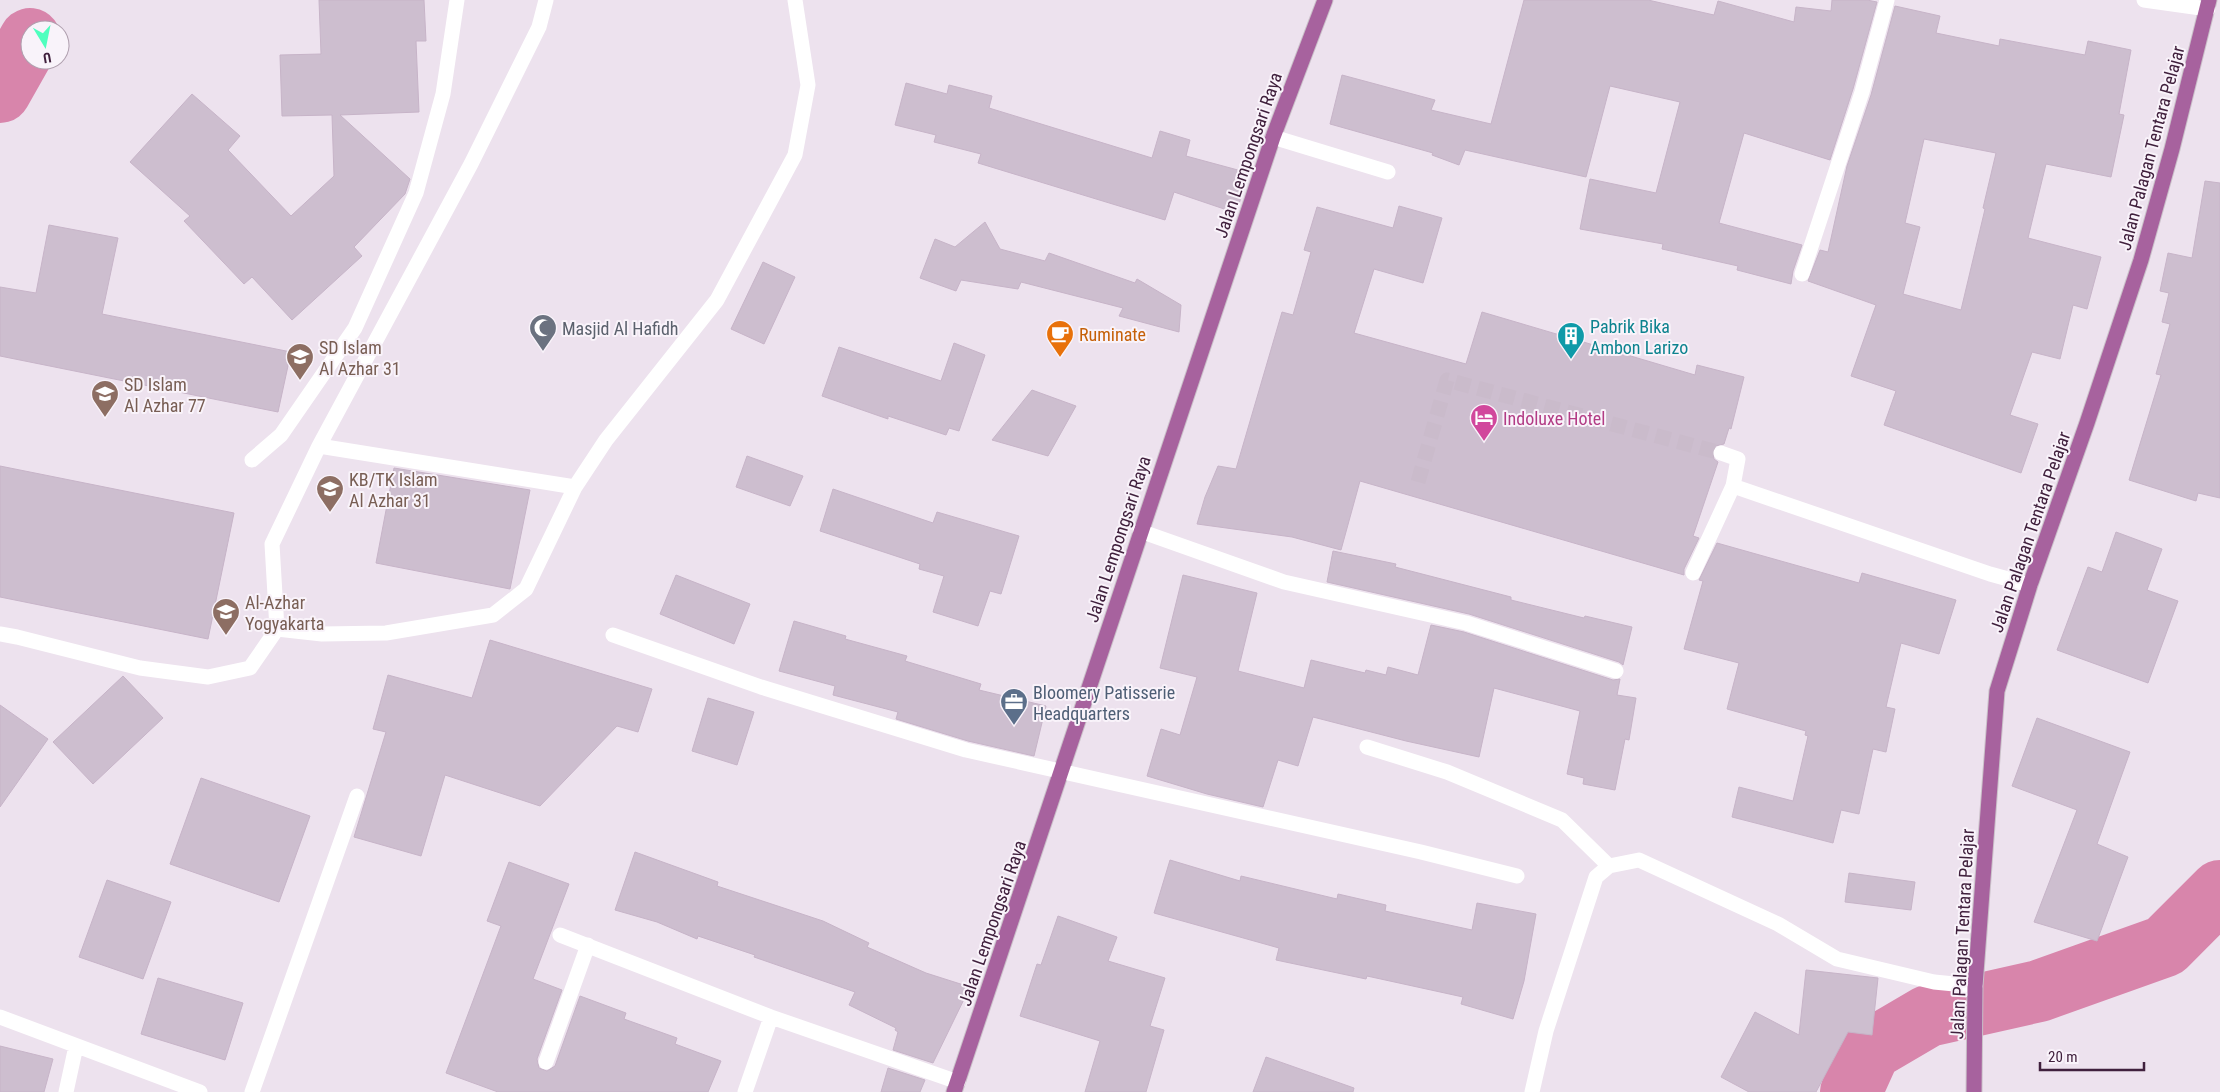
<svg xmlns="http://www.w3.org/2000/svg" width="2220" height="1092" viewBox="0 0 2220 1092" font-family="'Roboto Condensed',sans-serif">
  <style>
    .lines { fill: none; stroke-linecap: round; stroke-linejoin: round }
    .river { stroke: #d885ab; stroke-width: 62 }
    .building { fill: #cdbecf; stroke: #c7b4c8; fill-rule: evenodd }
    .minor-tunnel { stroke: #cabbcb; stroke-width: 15; stroke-dasharray: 15 8; stroke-linecap: butt }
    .major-casing { stroke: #cac1c9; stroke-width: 17 }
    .minor { stroke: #fff; stroke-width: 15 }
    .major { stroke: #a7629e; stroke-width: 15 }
    .labels { text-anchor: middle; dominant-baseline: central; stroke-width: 4; stroke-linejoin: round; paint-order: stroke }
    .street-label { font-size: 18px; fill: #40203d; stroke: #f9f3fa }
    .culture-label { font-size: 18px; fill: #0d838f; stroke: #f9f3fa; text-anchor: start }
    .worship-label { font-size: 18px; fill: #5b616d; stroke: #f9f3fa; text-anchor: start }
    .food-label { font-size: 18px; fill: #c56008; stroke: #f9f3fa; text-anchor: start }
    .education-label { font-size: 18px; fill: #785e54; stroke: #f9f3fa; text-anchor: start }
    .hotel-label { font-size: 18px; fill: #b23c85; stroke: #f9f3fa; text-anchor: start }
    .service-label { font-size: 18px; fill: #4e5e75; stroke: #f9f3fa; text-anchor: start }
  </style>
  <rect width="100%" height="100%" fill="#ede2ee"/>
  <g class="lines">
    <path class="river" d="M 0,92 L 30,39
      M 1851,1092 L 1870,1050 L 1928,1016 L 2039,991 L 2165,946 L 2220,891"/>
  </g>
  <path class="building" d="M 319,0 L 424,0 L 426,41 L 416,41 L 419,112 L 340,115 L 410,179 L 405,194 L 354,247 L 362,256 L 292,320 L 252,277 L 244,284 L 184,221 L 190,216 L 130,162 L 192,94 L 240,136 L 228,150 L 291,216 L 334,176 L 332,115 L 282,116 L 280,55 L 321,54 Z
    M 1524,0 L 1648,0 L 1714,15 L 1718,1 L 1794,22 L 1796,7 L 1831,11 L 1832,0 L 1867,0 L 1877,2 L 1853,89 L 1830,160 L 1744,133 L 1719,223 L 1802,245 L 1793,271 L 1791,284 L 1737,270 L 1738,266 L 1662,249 L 1663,244 L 1580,229 L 1590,179 L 1656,193 L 1680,102 L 1610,86 L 1586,177 L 1465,150 L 1459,165 L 1432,155 L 1433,153 L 1330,124 L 1342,75 L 1435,100 L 1431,110 L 1491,124 Z
    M 1895,6 L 1940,16 L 1936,33 L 1999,46 L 2000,39 L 2085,55 L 2088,41 L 2131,50 L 2119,114 L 2124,115 L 2111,177 L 2046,164 L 2028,238 L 2101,257 L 2087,309 L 2073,305 L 2060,359 L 2032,352 L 2010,415 L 2038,424 L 2021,473 L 1884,425 L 1896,391 L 1851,376 L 1876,305 L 1808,281 L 1820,250 L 1828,252 L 1847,166 L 1871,95 ZM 1924,139 L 1996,153 L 1983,208 L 1985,209 L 1961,310 L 1903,294 L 1920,227 L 1905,223 Z
    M 906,83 L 947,94 L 949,85 L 992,96 L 989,108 L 1152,158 L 1160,131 L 1190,140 L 1186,156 L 1249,173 L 1236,213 L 1174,192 L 1165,220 L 978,163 L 981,154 L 934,142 L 936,135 L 895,125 Z
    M 2205,181 L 2220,183 L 2220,498 L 2198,493 L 2196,501 L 2129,480 L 2161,375 L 2156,374 L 2170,324 L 2162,322 L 2169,293 L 2160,291 L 2168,253 L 2192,258 Z
    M 1399,206 L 1442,218 L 1423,283 L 1374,269 L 1354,333 L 1466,364 L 1482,312 L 1695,375 L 1697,365 L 1744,377 L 1731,429 L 1729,428 L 1724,444 L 1715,446 L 1712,450 L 1714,459 L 1718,462 L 1693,536 L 1699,538 L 1684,569 L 1684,575 L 1360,481 L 1341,550 L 1292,537 L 1197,524 L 1205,497 L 1218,466 L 1236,469 L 1282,312 L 1293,315 L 1311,252 L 1304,250 L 1317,207 L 1393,228 Z
    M 985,222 L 1000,249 L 1045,261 L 1049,253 L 1135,283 L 1137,279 L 1181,305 L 1179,332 L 1119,316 L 1123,308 L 1021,282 L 1018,289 L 961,280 L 956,291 L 920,278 L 935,239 L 955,247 Z
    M 49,225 L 118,238 L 102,314 L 291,352 L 278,412 L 0,356 L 0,287 L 36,293 Z
    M 763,262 L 795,277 L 764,344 L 731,329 Z
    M 954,343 L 985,355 L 959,431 L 949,428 L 946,435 L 888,416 L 888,419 L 822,396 L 839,347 L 941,381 Z
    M 1032,390 L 1076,406 L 1048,456 L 992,440 Z
    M 747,456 L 803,476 L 790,506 L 736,487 Z
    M 0,466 L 234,513 L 208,639 L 0,597 Z
    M 394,468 L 530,490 L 510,589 L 376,563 Z
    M 833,489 L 933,523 L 937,512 L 1019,536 L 1001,594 L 990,591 L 978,626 L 933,612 L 944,576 L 919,569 L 920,564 L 820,531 Z
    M 2116,532 L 2162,549 L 2147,590 L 2178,601 L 2148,683 L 2057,650 L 2088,567 L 2102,572 Z
    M 1717,543 L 1859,583 L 1862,573 L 1956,600 L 1939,654 L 1901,643 L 1886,707 L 1895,709 L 1886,752 L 1873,749 L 1859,814 L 1841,810 L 1833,843 L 1732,817 L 1739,787 L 1793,801 L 1808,736 L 1805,735 L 1806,731 L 1727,709 L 1739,663 L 1684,649 L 1703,581 L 1699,580 Z
    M 1333,551 L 1396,564 L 1395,567 L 1511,597 L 1511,600 L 1584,618 L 1585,616 L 1632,627 L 1623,665 L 1619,662 L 1469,614 L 1327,582 Z
    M 676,575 L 750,604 L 734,644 L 660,614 Z
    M 1183,575 L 1257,593 L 1238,671 L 1304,688 L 1311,660 L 1365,673 L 1366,670 L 1386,675 L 1388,667 L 1418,675 L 1431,625 L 1464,632 L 1613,680 L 1620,679 L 1617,695 L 1636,698 L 1629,740 L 1625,739 L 1615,790 L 1583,784 L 1584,778 L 1567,774 L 1580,711 L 1494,688 L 1479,757 L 1406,741 L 1313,717 L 1298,766 L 1278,760 L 1263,807 L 1207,794 L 1147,776 L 1161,729 L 1180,735 L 1197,677 L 1160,668 Z
    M 794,621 L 846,636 L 845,639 L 907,656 L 905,661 L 981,684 L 979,690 L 1046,706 L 1034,756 L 968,741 L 896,719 L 898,712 L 833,695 L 835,686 L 779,671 Z
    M 490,640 L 652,689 L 638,732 L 617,726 L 540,806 L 445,775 L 421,856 L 354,837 L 386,732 L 373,729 L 388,675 L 472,698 Z
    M 123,676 L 163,718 L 93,784 L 53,742 Z
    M 708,698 L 754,712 L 737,765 L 692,751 Z
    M 0,705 L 48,739 L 0,807 Z
    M 2037,718 L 2130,752 L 2097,844 L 2128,857 L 2097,941 L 2034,922 L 2077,810 L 2012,786 Z
    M 201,778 L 310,816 L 279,902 L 170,864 Z
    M 635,852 L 718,882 L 717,886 L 823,921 L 869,943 L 867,947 L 926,973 L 970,987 L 933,1063 L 893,1050 L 898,1032 L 895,1030 L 896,1028 L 849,1005 L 855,992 L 754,957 L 755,955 L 698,936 L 697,939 L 657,922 L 615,910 Z
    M 1170,860 L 1240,881 L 1241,876 L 1337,899 L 1338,894 L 1386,905 L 1385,911 L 1472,930 L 1477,903 L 1536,914 L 1524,981 L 1513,1019 L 1461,1004 L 1463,997 L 1367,976 L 1366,979 L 1276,960 L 1279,948 L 1154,913 Z
    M 509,862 L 569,884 L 533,979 L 562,990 L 537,1059 L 539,1068 L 547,1071 L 555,1066 L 580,996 L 626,1013 L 624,1019 L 677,1038 L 675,1044 L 721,1061 L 708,1092 L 498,1092 L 446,1073 L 501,926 L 487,921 Z
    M 1849,873 L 1915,882 L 1911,910 L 1845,902 Z
    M 107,880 L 171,902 L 143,979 L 79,957 Z
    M 1058,916 L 1117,937 L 1108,961 L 1165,978 L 1150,1026 L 1164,1030 L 1146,1092 L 1085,1092 L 1100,1041 L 1020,1016 L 1037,964 L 1041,965 Z
    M 1806,970 L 1878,978 L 1872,1035 L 1848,1032 L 1816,1092 L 1749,1092 L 1721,1077 L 1755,1012 L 1799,1035 Z
    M 158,978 L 243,1003 L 225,1060 L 141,1034 Z
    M 0,1046 L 53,1059 L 44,1092 L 0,1092 Z
    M 1266,1057 L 1354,1088 L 1353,1092 L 1253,1092 Z
    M 888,1068 L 925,1080 L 920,1092 L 881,1092 Z"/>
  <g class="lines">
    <path class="minor-tunnel" d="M 1418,482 L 1447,380 L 1721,453"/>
    <defs>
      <path id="major" d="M 954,1092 L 1273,137 L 1325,0
        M 1974,1092 L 1975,986 L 1997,691 L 2030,585 L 2087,423 L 2141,260 L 2172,149 L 2209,0"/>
    </defs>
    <use href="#major" class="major-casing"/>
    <path class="minor" d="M 2144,0 L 2208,9
      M 1273,137 L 1388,172
      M 1802,274 L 1862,92 L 1887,0
      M 319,446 L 575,487
      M 252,460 L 281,435 L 355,328 L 416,193 L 443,94 L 457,0
      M 1733,486 L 1990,574 L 2030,585
      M 1140,531 L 1284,582 L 1466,623 L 1616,671
      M 1693,573 L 1733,486 L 1738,459 L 1721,453
      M 277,629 L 322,634 L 386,633 L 493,615 L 526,589 L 575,487 L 606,440 L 717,300 L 795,155 L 808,85 L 795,0
      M 0,634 L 17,637 L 140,668 L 208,677 L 250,668 L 277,629 L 272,544 L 319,446 L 471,164 L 539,27 L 546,0
      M 613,635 L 761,687 L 966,750 L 1421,852 L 1517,876
      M 1367,747 L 1447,772 L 1562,820 L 1609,866
      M 560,935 L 771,1017 L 958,1082
      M 0,1017 L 200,1092
      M 546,1062 L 588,945
      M 66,1092 L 76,1046
      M 252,1092 L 357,796
      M 745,1092 L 771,1017
      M 1532,1092 L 1546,1031 L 1596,877 L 1609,866 L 1639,860 L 1778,924 L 1837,959 L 1934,982 L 1975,986"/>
    <use href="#major" class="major"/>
  </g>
  <defs>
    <symbol id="mosque-pin" viewBox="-11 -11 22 30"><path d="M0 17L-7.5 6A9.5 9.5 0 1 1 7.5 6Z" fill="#6b7280" stroke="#f9f3fa"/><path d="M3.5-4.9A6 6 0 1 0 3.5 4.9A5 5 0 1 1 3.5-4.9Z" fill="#fff"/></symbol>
    <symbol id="cafe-pin" viewBox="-11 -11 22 30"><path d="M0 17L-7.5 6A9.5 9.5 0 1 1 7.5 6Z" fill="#e8710a" stroke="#f9f3fa"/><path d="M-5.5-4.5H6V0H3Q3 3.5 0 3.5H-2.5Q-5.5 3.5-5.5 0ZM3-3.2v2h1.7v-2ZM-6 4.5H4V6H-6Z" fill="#fff"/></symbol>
    <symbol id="building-pin" viewBox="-11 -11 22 30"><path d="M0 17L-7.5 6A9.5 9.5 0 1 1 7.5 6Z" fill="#0f9aa8" stroke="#f9f3fa"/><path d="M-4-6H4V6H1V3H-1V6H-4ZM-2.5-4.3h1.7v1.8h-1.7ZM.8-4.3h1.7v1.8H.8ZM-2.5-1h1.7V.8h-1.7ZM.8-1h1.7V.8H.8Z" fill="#fff"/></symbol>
    <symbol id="school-pin" viewBox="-11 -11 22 30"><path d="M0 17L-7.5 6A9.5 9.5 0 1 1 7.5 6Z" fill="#8d6e63" stroke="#f9f3fa"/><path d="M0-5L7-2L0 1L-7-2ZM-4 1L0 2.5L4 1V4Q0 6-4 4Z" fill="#fff"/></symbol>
    <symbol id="hotel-pin" viewBox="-11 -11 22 30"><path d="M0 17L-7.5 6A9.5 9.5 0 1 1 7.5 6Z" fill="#d1479c" stroke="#f9f3fa"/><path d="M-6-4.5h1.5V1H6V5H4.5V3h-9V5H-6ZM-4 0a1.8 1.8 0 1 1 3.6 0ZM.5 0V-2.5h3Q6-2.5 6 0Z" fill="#fff"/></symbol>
    <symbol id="office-pin" viewBox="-11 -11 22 30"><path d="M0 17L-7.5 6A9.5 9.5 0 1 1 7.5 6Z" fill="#5c6f8a" stroke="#f9f3fa"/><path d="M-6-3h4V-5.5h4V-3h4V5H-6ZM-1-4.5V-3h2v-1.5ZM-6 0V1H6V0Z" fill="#fff"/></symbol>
  </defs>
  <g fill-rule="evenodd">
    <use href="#mosque-pin" x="527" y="312" width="32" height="43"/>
    <use href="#cafe-pin" x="1044" y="318" width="32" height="43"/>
    <use href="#building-pin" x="1555" y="320" width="32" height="43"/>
    <use href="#school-pin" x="284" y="341" width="32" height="43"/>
    <use href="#school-pin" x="89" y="378" width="32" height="43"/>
    <use href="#hotel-pin" x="1468" y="402" width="32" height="43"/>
    <use href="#school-pin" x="314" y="473" width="32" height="43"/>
    <use href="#school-pin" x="210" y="596" width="32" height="43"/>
    <use href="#office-pin" x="998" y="686" width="32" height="43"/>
  </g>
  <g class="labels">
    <g class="street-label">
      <text transform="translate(2151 148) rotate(-75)">Jalan Palagan Tentara Pelajar</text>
      <text transform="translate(1248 155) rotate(-71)">Jalan Lempongsari Raya</text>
      <text transform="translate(2030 532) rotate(-71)">Jalan Palagan Tentara Pelajar</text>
      <text transform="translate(1118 539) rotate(-72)">Jalan Lempongsari Raya</text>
      <text transform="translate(992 923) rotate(-71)">Jalan Lempongsari Raya</text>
      <text transform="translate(1962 934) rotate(-87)">Jalan Palagan Tentara Pelajar</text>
    </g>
    <g class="culture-label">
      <text x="1590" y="326">Pabrik Bika<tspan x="1590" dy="21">Ambon Larizo</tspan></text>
    </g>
    <g class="worship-label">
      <text x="562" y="328">Masjid Al Hafidh</text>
    </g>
    <g class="food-label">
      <text x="1079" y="334">Ruminate</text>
    </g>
    <g class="education-label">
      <text x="319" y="347">SD Islam<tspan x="319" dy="21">Al Azhar 31</tspan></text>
      <text x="124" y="384">SD Islam<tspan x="124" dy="21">Al Azhar 77</tspan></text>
      <text x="349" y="479">KB/TK Islam<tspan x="349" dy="21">Al Azhar 31</tspan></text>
      <text x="245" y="602">Al-Azhar<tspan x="245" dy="21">Yogyakarta</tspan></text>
    </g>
    <g class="hotel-label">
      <text x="1503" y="418">Indoluxe Hotel</text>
    </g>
    <g class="service-label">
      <text x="1033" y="692">Bloomery Patisserie<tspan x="1033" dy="21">Headquarters</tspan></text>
    </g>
  </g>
  <g transform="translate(45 45) rotate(170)"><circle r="24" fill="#f9f3fa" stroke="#af9fae"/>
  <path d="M0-4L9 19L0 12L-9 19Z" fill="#4fffbe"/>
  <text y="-8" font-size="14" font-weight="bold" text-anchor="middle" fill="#40203d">U</text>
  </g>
  <path d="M2040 1062v8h104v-8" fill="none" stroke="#40203d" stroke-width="2.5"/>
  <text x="2048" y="1062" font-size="15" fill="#40203d" stroke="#f9f3fa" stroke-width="4" paint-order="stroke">20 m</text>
</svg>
